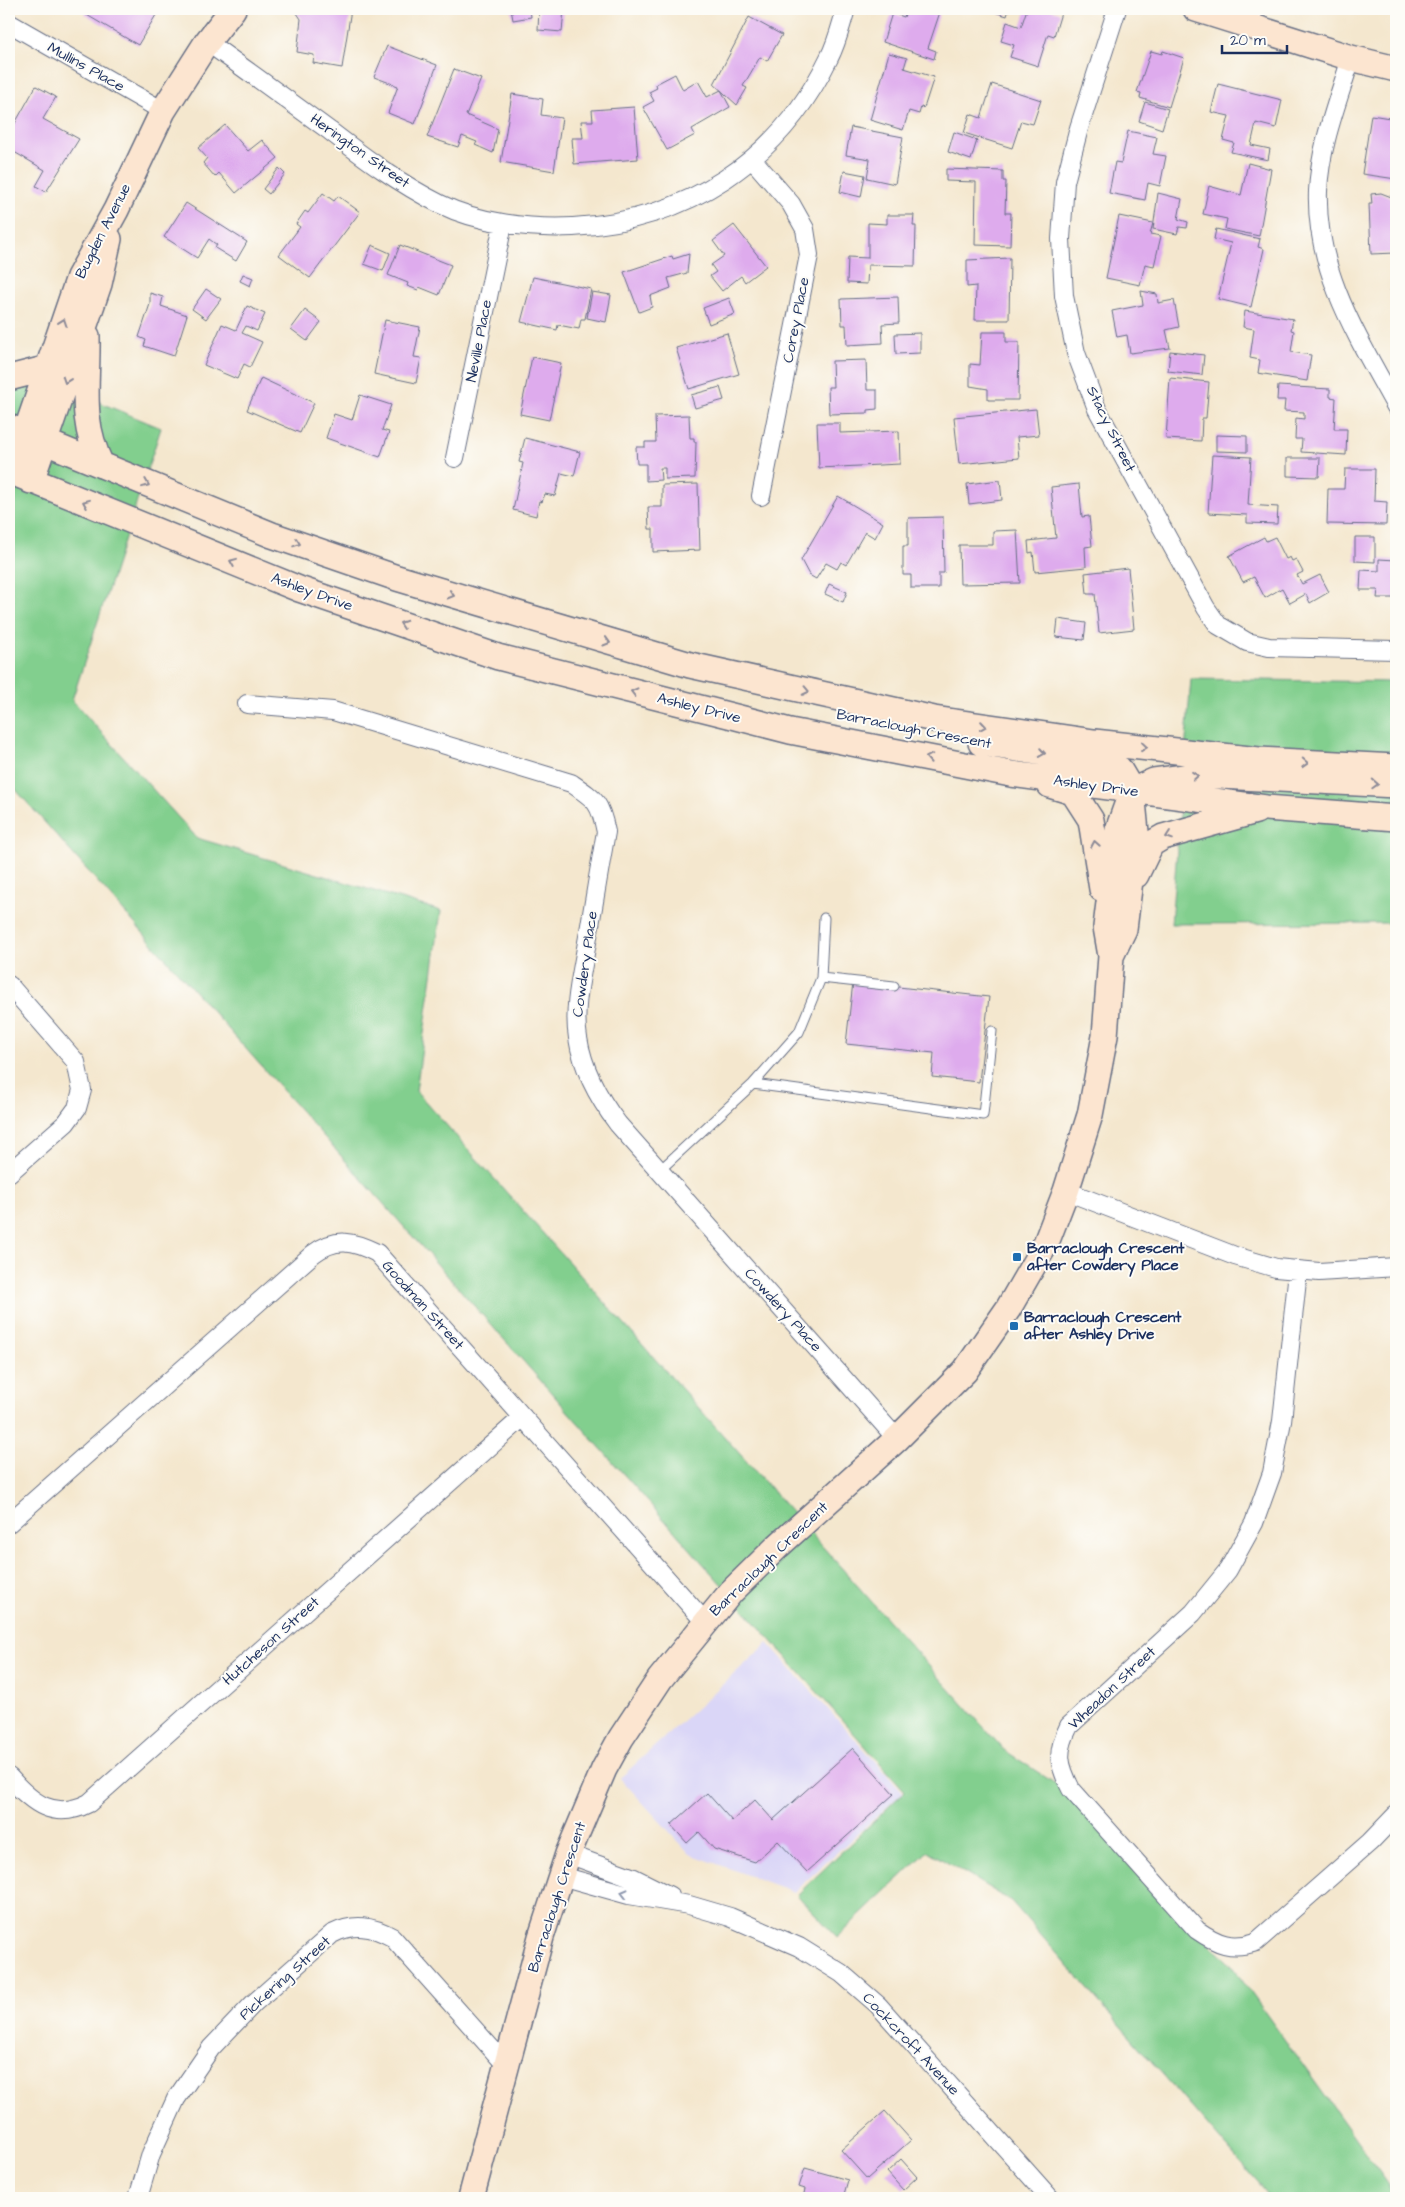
<svg xmlns="http://www.w3.org/2000/svg" width="1405" height="2207" viewBox="0 0 1405 2207" font-family="'Architects Daughter',sans-serif">
  <style>
    .built { fill: #dad6f7 }
    .green { fill: #82cf8e; stroke: #4e7f76 }
    .building { fill: #deabed }
    .lines { fill: none; stroke-linecap: round; stroke-linejoin: round }
    .lane-casing { stroke: #676f85; stroke-width: 11 }
    .street-casing { stroke: #676f85; stroke-width: 20 }
    .secondary-casing { stroke: #676f85; stroke-width: 28 }
    .lane { stroke: #fff; stroke-width: 9 }
    .street { stroke: #fff; stroke-width: 18 }
    .secondary { stroke: #fce5d0; stroke-width: 25 }
    .oneway { stroke: #8c8a97 }
    .oneway2 { stroke: #8d97ae }
    .poi-dot { fill: #1f6fb2; stroke: #fdfcf7; stroke-width: 2 }
    .labels { text-anchor: middle; dominant-baseline: central; stroke-width: 4; stroke-linejoin: round; paint-order: stroke }
    .street-label { font-size: 15px; fill: #1b2f5e; stroke: #fdfcf7 }
    .poi-label { font-size: 15px; font-weight: bold; fill: #1b2f5e; stroke: #fdfcf7; text-anchor: start }
  </style>
  <rect width="100%" height="100%" fill="#fdfcf7"/>
  <filter id="ink" filterUnits="userSpaceOnUse"><feTurbulence type="fractalNoise" baseFrequency=".02" numOctaves="2"/><feDisplacementMap in="SourceGraphic" scale="10" xChannelSelector="R" yChannelSelector="G"/><feConvolveMatrix kernelMatrix="1 2 1 2 8 2 1 2 1" color-interpolation-filters="sRGB"/></filter>
  <filter id="wash" filterUnits="userSpaceOnUse"><feTurbulence type="fractalNoise" baseFrequency=".0096" numOctaves="4" result="noise"/><feDisplacementMap in="SourceGraphic" scale="20" xChannelSelector="R" yChannelSelector="G"/><feGaussianBlur stdDeviation="1.12" result="paint"/><feColorMatrix in="noise" values="0 0 0 0 0 0 0 0 0 0 0 0 0 0 0 0 0 1.4 0 .05"/><feComposite in="paint" operator="in"/></filter>
  <g filter="url(#wash)">
    <rect width="100%" height="100%" fill="#f4e7ce"/>
    <path class="built" d="M 768,1643 L 903,1792 L 794,1892 L 690,1854 L 620,1778 Z"/>
    <path class="green" d="M 9,365 L 161,428 L 72,700 L 197,838 L 441,911 L 416,1091 L 1004,1750 L 1056,1784 L 1231,1965 L 1396,2195 L 1396,2198 L 1271,2198 L 1011,1901 L 928,1851 L 837,1937 L 797,1895 L 905,1791 L 9,782 Z
      M 1191,679 L 1396,682 L 1396,923 L 1171,924 Z"/>
    <g id="blocks">
      <path class="building" d="M 88,9 L 148,9 L 156,15 L 138,45 L 85,14 Z
        M 320,9 L 321,11 L 322,9 L 351,9 L 342,68 L 313,63 L 314,55 L 297,52 L 301,19 L 295,10 Z
        M 511,9 L 530,9 L 531,17 L 513,20 Z
        M 539,9 L 564,9 L 562,32 L 538,30 Z
        M 907,9 L 941,9 L 928,48 L 936,51 L 934,59 L 883,42 L 892,13 L 904,17 Z
        M 985,9 L 1009,9 L 1007,16 Z
        M 1027,9 L 1049,9 L 1061,13 L 1054,36 L 1048,34 L 1038,66 L 1010,57 L 1014,45 L 1001,41 L 1007,22 L 1021,27 Z
        M 749,17 L 782,35 L 767,61 L 760,57 L 743,86 L 747,88 L 737,105 L 714,84 Z
        M 387,46 L 437,65 L 415,124 L 388,113 L 398,86 L 374,77 Z
        M 1151,51 L 1162,54 L 1163,51 L 1184,58 L 1169,107 L 1140,98 L 1141,93 L 1137,92 Z
        M 889,53 L 907,58 L 904,68 L 934,77 L 924,108 L 921,107 L 919,114 L 909,111 L 903,130 L 870,120 Z
        M 454,69 L 481,79 L 466,115 L 498,129 L 493,153 L 475,145 L 477,142 L 462,136 L 458,147 L 427,137 Z
        M 675,74 L 683,90 L 698,81 L 707,97 L 721,90 L 730,107 L 692,129 L 695,135 L 667,150 L 643,107 L 654,101 L 649,92 L 657,88 L 656,84 Z
        M 992,84 L 1041,100 L 1033,124 L 1021,121 L 1012,148 L 964,133 L 970,114 L 981,118 Z
        M 1218,84 L 1282,100 L 1276,128 L 1256,123 L 1251,145 L 1270,149 L 1268,160 L 1231,152 L 1234,143 L 1223,140 L 1229,116 L 1211,112 Z
        M 36,86 L 56,97 L 43,119 L 79,139 L 46,192 L 36,186 L 45,170 L 9,149 L 9,134 Z
        M 512,94 L 543,99 L 541,115 L 562,118 L 554,171 L 501,162 Z
        M 1145,102 L 1168,109 L 1162,129 L 1139,121 Z
        M 634,107 L 638,159 L 574,164 L 572,138 L 583,138 L 581,121 L 593,121 L 592,110 Z
        M 1371,115 L 1396,119 L 1396,179 L 1362,174 Z
        M 225,125 L 248,151 L 262,140 L 278,158 L 236,193 L 219,173 L 215,177 L 203,163 L 207,158 L 198,148 Z
        M 851,127 L 903,137 L 895,184 L 867,178 L 870,159 L 846,155 Z
        M 1128,131 L 1157,137 L 1153,154 L 1166,156 L 1160,186 L 1148,183 L 1145,200 L 1109,193 L 1115,162 L 1121,163 Z
        M 954,132 L 977,140 L 971,160 L 948,152 Z
        M 1248,163 L 1271,169 L 1259,236 L 1225,229 L 1227,219 L 1203,214 L 1209,186 L 1241,195 Z
        M 279,168 L 285,174 L 269,194 L 263,189 Z
        M 946,169 L 1003,171 L 1003,181 L 1006,181 L 1005,213 L 1011,213 L 1010,246 L 975,245 L 976,182 L 946,181 Z
        M 844,171 L 865,175 L 861,197 L 840,192 Z
        M 323,193 L 334,201 L 338,196 L 360,212 L 310,278 L 279,255 L 300,227 L 296,224 L 305,211 L 308,213 Z
        M 1158,193 L 1182,199 L 1178,219 L 1188,222 L 1187,228 L 1179,227 L 1177,234 L 1153,229 Z
        M 1381,193 L 1394,198 L 1394,204 L 1396,204 L 1396,253 L 1371,254 L 1369,204 L 1372,204 L 1371,194 Z
        M 186,203 L 247,242 L 236,261 L 215,248 L 217,245 L 209,239 L 197,258 L 164,237 Z
        M 887,215 L 914,215 L 913,226 L 916,226 L 915,266 L 868,265 L 867,284 L 847,283 L 848,257 L 868,258 L 868,223 L 887,224 Z
        M 1119,216 L 1153,223 L 1150,234 L 1161,236 L 1154,266 L 1145,264 L 1140,285 L 1106,278 Z
        M 734,225 L 766,266 L 745,282 L 741,276 L 722,291 L 710,276 L 716,272 L 711,265 L 724,256 L 713,241 Z
        M 1216,229 L 1260,239 L 1258,247 L 1264,249 L 1251,307 L 1218,299 L 1231,243 L 1214,239 Z
        M 372,245 L 390,253 L 383,271 L 364,264 Z
        M 400,245 L 451,265 L 439,295 L 419,287 L 418,290 L 407,286 L 408,283 L 388,275 Z
        M 689,254 L 687,273 L 668,278 L 671,288 L 650,296 L 652,307 L 639,312 L 624,272 L 672,256 L 673,259 Z
        M 1010,258 L 1009,320 L 975,320 L 976,286 L 967,287 L 967,260 Z
        M 243,274 L 253,278 L 250,286 L 240,281 Z
        M 533,277 L 591,289 L 585,319 L 581,319 L 579,329 L 558,325 L 557,330 L 521,322 Z
        M 1396,287 L 1396,303 L 1390,290 Z
        M 206,289 L 221,299 L 206,319 L 192,309 Z
        M 1141,291 L 1157,294 L 1158,303 L 1174,300 L 1179,327 L 1166,330 L 1170,348 L 1130,353 L 1127,335 L 1117,337 L 1112,311 L 1143,305 Z
        M 592,292 L 611,295 L 606,322 L 587,318 Z
        M 150,293 L 163,297 L 161,306 L 187,315 L 174,356 L 144,346 L 146,340 L 139,337 L 150,304 Z
        M 898,297 L 899,323 L 882,324 L 883,343 L 847,345 L 846,325 L 842,325 L 841,299 Z
        M 729,298 L 735,314 L 709,324 L 703,308 Z
        M 247,306 L 265,314 L 257,331 L 246,326 L 242,333 L 262,342 L 250,367 L 244,364 L 237,379 L 204,365 L 222,324 L 236,330 Z
        M 305,310 L 321,322 L 307,341 L 291,329 Z
        M 1245,311 L 1293,319 L 1291,330 L 1294,331 L 1291,352 L 1311,355 L 1307,381 L 1258,373 L 1260,360 L 1250,358 L 1254,329 L 1243,327 Z
        M 385,320 L 420,327 L 414,357 L 421,358 L 416,383 L 374,374 Z
        M 982,332 L 1006,332 L 1006,342 L 1019,342 L 1018,400 L 988,400 L 988,389 L 970,386 L 970,364 L 980,365 Z
        M 727,333 L 739,374 L 689,389 L 676,348 Z
        M 920,333 L 920,353 L 896,354 L 895,334 Z
        M 1170,351 L 1204,355 L 1202,375 L 1168,371 Z
        M 532,357 L 561,363 L 549,420 L 520,414 Z
        M 866,360 L 867,390 L 877,390 L 877,409 L 868,410 L 868,413 L 829,414 L 828,387 L 833,387 L 832,361 Z
        M 261,378 L 314,403 L 300,433 L 247,410 Z
        M 1170,378 L 1209,382 L 1206,418 L 1202,418 L 1201,441 L 1166,439 Z
        M 1278,386 L 1330,389 L 1330,397 L 1336,398 L 1334,429 L 1347,429 L 1346,455 L 1301,452 L 1302,439 L 1295,439 L 1296,418 L 1304,419 L 1304,412 L 1284,411 L 1285,400 L 1277,400 Z
        M 720,387 L 724,400 L 695,408 L 691,395 Z
        M 360,395 L 391,405 L 382,430 L 389,432 L 380,457 L 326,438 L 334,414 L 352,420 Z
        M 1036,409 L 1039,435 L 1017,437 L 1019,458 L 959,464 L 954,417 Z
        M 689,415 L 690,438 L 694,438 L 694,442 L 696,442 L 695,478 L 665,479 L 665,468 L 660,468 L 661,480 L 646,481 L 646,464 L 637,464 L 636,447 L 645,447 L 645,442 L 656,442 L 655,416 Z
        M 817,423 L 840,423 L 840,433 L 899,431 L 900,464 L 819,468 Z
        M 1216,435 L 1247,436 L 1247,452 L 1216,451 Z
        M 525,438 L 580,452 L 574,476 L 561,473 L 555,496 L 545,494 L 542,502 L 539,501 L 536,516 L 513,510 L 523,463 L 519,462 Z
        M 1212,455 L 1251,457 L 1248,505 L 1278,507 L 1277,524 L 1247,523 L 1247,515 L 1208,513 Z
        M 1287,458 L 1320,458 L 1319,477 L 1287,476 Z
        M 1345,469 L 1375,469 L 1374,501 L 1387,502 L 1386,525 L 1327,524 L 1328,489 L 1344,489 Z
        M 1000,480 L 1002,500 L 969,504 L 967,484 Z
        M 698,484 L 700,550 L 653,552 L 653,529 L 649,529 L 648,507 L 662,507 L 662,485 Z
        M 1079,484 L 1082,517 L 1089,516 L 1092,546 L 1085,547 L 1086,567 L 1035,572 L 1033,552 L 1029,553 L 1028,541 L 1056,538 L 1051,487 Z
        M 838,496 L 883,523 L 875,538 L 865,532 L 846,565 L 841,562 L 837,569 L 826,563 L 816,579 L 809,575 L 801,560 Z
        M 943,517 L 944,573 L 939,573 L 939,588 L 911,588 L 911,575 L 903,575 L 903,546 L 908,546 L 908,518 Z
        M 1017,530 L 1020,583 L 960,584 L 959,545 L 993,545 L 993,531 Z
        M 1264,537 L 1266,541 L 1275,537 L 1286,559 L 1290,557 L 1292,561 L 1296,559 L 1303,572 L 1297,575 L 1302,584 L 1320,575 L 1329,592 L 1310,603 L 1306,594 L 1290,603 L 1282,588 L 1265,598 L 1254,577 L 1243,582 L 1229,556 Z
        M 1355,537 L 1375,537 L 1375,562 L 1355,561 Z
        M 1379,559 L 1396,560 L 1396,598 L 1377,598 L 1378,590 L 1360,590 L 1361,570 L 1379,571 Z
        M 1128,568 L 1134,629 L 1099,633 L 1095,594 L 1087,594 L 1085,573 Z
        M 829,584 L 847,592 L 843,602 L 825,594 Z
        M 1058,619 L 1086,623 L 1084,640 L 1056,637 Z
        M 853,982 L 989,997 L 979,1082 L 932,1077 L 934,1053 L 846,1044 Z
        M 853,1748 L 894,1794 L 807,1872 L 778,1841 L 755,1862 L 714,1849 L 699,1832 L 687,1843 L 671,1825 L 707,1793 L 732,1821 L 755,1800 L 773,1820 Z
        M 885,2111 L 911,2140 L 867,2179 L 841,2150 Z
        M 901,2159 L 917,2177 L 903,2190 L 887,2172 Z
        M 805,2168 L 848,2180 L 843,2198 L 803,2198 L 805,2189 L 799,2187 Z"/>
    </g>
  </g>
  <g filter="url(#ink)">
    <use href="#blocks" fill-opacity="0" stroke="#676f85" stroke-width="1"/>
    <g class="lines">
      <defs>
        <path id="lane" d="M 821,978 L 894,986
          M 753,1084 L 983,1115 L 992,1031
          M 659,1171 L 753,1084 L 799,1032 L 821,978 L 824,918"/>
        <path id="street" d="M 1117,9 L 1079,128 L 1065,182 L 1061,239 L 1064,296 L 1076,353 L 1097,409 L 1206,608 L 1218,625 L 1247,642 L 1269,647 L 1396,650
          M 9,23 L 163,111
          M 1248,25 L 1254,9
          M 207,42 C 248,71 289,101 330,131 C 365,158 400,184 440,204 C 478,223 530,229 573,227 C 687,221 779,161 829,58 C 837,43 841,25 846,9
          M 1351,58 C 1338,101 1320,145 1318,191 C 1315,271 1359,339 1396,407
          M 753,160 L 791,204 L 805,229 L 809,255 L 761,496
          M 455,458 L 503,224
          M 247,704 L 333,711 L 571,783 C 596,800 600,802 606,832 C 599,870 593,909 586,948 C 581,977 573,1009 578,1038 C 583,1070 599,1099 618,1124 L 897,1439
          M 9,985 L 76,1062 L 82,1090 L 77,1108 L 66,1123 L 9,1173
          M 1066,1191 L 1235,1256 L 1276,1268 L 1319,1272 L 1396,1267
          M 1298,1271 L 1282,1421 L 1272,1473 L 1254,1523 L 1228,1570 L 1193,1613 L 1069,1726 C 1056,1752 1058,1764 1071,1789 L 1197,1930 C 1217,1944 1232,1950 1256,1942 L 1370,1842 L 1396,1815
          M 9,1523 L 313,1254 C 336,1237 353,1241 377,1253 L 705,1622
          M 9,1777 C 32,1803 54,1821 89,1803 L 523,1417
          M 568,1854 L 634,1878 L 670,1896
          M 561,1876 L 629,1895 L 689,1905 L 730,1917 L 799,1947 L 841,1973 L 878,2005 L 1050,2198
          M 138,2198 L 151,2154 L 176,2099 L 211,2048 L 254,2003 L 332,1934 C 354,1923 372,1926 392,1937 L 507,2066"/>
        <path id="secondary" d="M 1196,9 L 1351,58 L 1396,69
          M 87,336 C 88,385 79,419 101,465
          M 9,378 L 48,368
          M 9,427 L 272,535 L 397,578 L 690,665 L 934,719 L 1094,742 L 1259,760 L 1396,767
          M 9,471 L 299,589 L 498,657 L 736,717 L 790,731 L 1011,774 L 1266,808 L 1396,818
          M 12,473 L 79,277 L 116,210 L 163,111 L 207,42 L 233,9
          M 31,481 L 99,284 L 109,239
          M 981,743 L 1092,761 L 1119,769 L 1132,791 L 1136,832 L 1124,929 L 1111,956
          M 1050,785 L 1073,792 L 1091,820 L 1102,889
          M 1136,875 L 1151,844 L 1163,837 L 1256,811
          M 471,2198 L 541,1937 L 568,1854 L 604,1769 L 621,1738 L 660,1679 L 731,1592 L 778,1546 L 897,1439 L 965,1371 L 1008,1309 L 1046,1243 L 1066,1191 L 1090,1115 L 1105,1036 L 1111,956 L 1106,927 L 1118,830 L 1132,791 L 1154,781 L 1200,775 L 1396,785"/>
      </defs>
      <use href="#lane" class="lane-casing"/>
      <use href="#street" class="street-casing"/>
      <use href="#secondary" class="secondary-casing"/>
      <use href="#lane" class="lane"/>
      <use href="#street" class="street"/>
      <use href="#secondary" class="secondary"/>
    </g>
    <defs><path id="oneway-chevron" d="M-2-3.5L2.5 0L-2 3.5" fill="none" stroke-width="1.6" stroke-linecap="round" stroke-linejoin="round" transform="scale(1.25)"/></defs>
    <g class="oneway">
      <use href="#oneway-chevron" transform="translate(63 322) rotate(-71)"/>
      <use href="#oneway-chevron" transform="translate(66 380) rotate(109)"/>
      <use href="#oneway-chevron" transform="translate(146 484) rotate(22)"/>
      <use href="#oneway-chevron" transform="translate(86 503) rotate(-158)"/>
      <use href="#oneway-chevron" transform="translate(297 543) rotate(19)"/>
      <use href="#oneway-chevron" transform="translate(233 562) rotate(-158)"/>
      <use href="#oneway-chevron" transform="translate(451 595) rotate(17)"/>
      <use href="#oneway-chevron" transform="translate(403 624) rotate(-161)"/>
      <use href="#oneway-chevron" transform="translate(607 642) rotate(17)"/>
      <use href="#oneway-chevron" transform="translate(806 691) rotate(12)"/>
      <use href="#oneway-chevron" transform="translate(634 692) rotate(-166)"/>
      <use href="#oneway-chevron" transform="translate(983 726) rotate(8)"/>
      <use href="#oneway-chevron" transform="translate(1144 747) rotate(6)"/>
      <use href="#oneway-chevron" transform="translate(1042 753) rotate(9)"/>
      <use href="#oneway-chevron" transform="translate(929 758) rotate(-169)"/>
      <use href="#oneway-chevron" transform="translate(1305 763) rotate(3)"/>
      <use href="#oneway-chevron" transform="translate(1195 776) rotate(-5)"/>
      <use href="#oneway-chevron" transform="translate(1375 784) rotate(3)"/>
      <use href="#oneway-chevron" transform="translate(1169 836) rotate(161)"/>
      <use href="#oneway-chevron" transform="translate(1095 844) rotate(-100)"/>
    </g>
    <use class="oneway2" href="#oneway-chevron" transform="translate(624 1893) rotate(-166)"/>
  </g>
  <g class="poi-dot">
    <rect x="1012" y="1252" width="10" height="10" rx="2.5"/>
    <rect x="1009" y="1321" width="10" height="10" rx="2.5"/>
  </g>
  <g class="labels">
    <g class="street-label">
      <text transform="translate(86 67) rotate(29)">Mullins Place</text>
      <text transform="translate(360 151) rotate(35)">Herington Street</text>
      <text transform="translate(103 231) rotate(-63)">Bugden Avenue</text>
      <text transform="translate(796 320) rotate(-79)">Corey Place</text>
      <text transform="translate(479 341) rotate(-79)">Neville Place</text>
      <text transform="translate(1111 429) rotate(64)">Stacy Street</text>
      <text transform="translate(312 592) rotate(20)">Ashley Drive</text>
      <text transform="translate(699 708) rotate(14)">Ashley Drive</text>
      <text transform="translate(914 729) rotate(11)">Barraclough Crescent</text>
      <text transform="translate(1096 786) rotate(8)">Ashley Drive</text>
      <text transform="translate(585 964) rotate(-82)">Cowdery Place</text>
      <text transform="translate(423 1305) rotate(48)">Goodman Street</text>
      <text transform="translate(783 1310) rotate(48)">Cowdery Place</text>
      <text transform="translate(769 1559) rotate(-44)">Barraclough Crescent</text>
      <text transform="translate(271 1641) rotate(-42)">Hutcheson Street</text>
      <text transform="translate(1112 1688) rotate(-43)">Wheadon Street</text>
      <text transform="translate(557 1897) rotate(-72)">Barraclough Crescent</text>
      <text transform="translate(285 1978) rotate(-42)">Pickering Street</text>
      <text transform="translate(911 2044) rotate(47)">Cockcroft Avenue</text>
    </g>
    <g class="poi-label">
      <text x="1027" y="1248">Barraclough Crescent<tspan x="1027" dy="17">after Cowdery Place</tspan></text>
      <text x="1024" y="1317">Barraclough Crescent<tspan x="1024" dy="17">after Ashley Drive</tspan></text>
    </g>
  </g>
  <rect width="1405" height="2207" fill="none" stroke="#fdfcf7" stroke-width="30"/>
  <path d="M1222 45v8h65v-8" fill="none" stroke="#1b2f5e" stroke-width="2.5"/>
  <text x="1230" y="45" font-size="15" fill="#1b2f5e" stroke="#fdfcf7" stroke-width="4" paint-order="stroke">20 m</text>
</svg>
